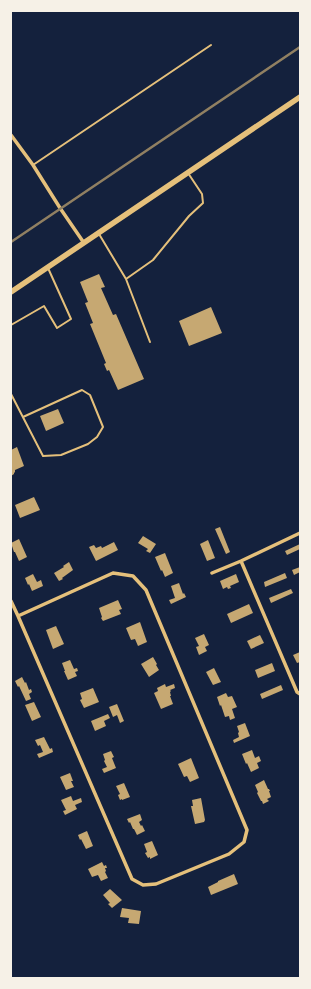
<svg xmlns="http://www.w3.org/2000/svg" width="311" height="989" viewBox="0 0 311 989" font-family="Montserrat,sans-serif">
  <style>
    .building { fill: #c6a872 }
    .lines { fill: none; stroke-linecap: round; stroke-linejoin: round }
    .service { stroke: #e5c07b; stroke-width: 2 }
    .minor { stroke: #e5c07b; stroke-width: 3.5 }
    .primary { stroke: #e5c07b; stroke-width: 5.5 }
    .rail { stroke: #918062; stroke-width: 2.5 }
  </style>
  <rect width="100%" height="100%" fill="#14213d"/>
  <path class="building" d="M 99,274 L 105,287 L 101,288 L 113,315 L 116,314 L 144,379 L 118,390 L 109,370 L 107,371 L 104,364 L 106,363 L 90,324 L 93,323 L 85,303 L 88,302 L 80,282 Z
    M 211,307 L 222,333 L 189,346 L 179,321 Z
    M 58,409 L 64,423 L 46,431 L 40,416 Z
    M 17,447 L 24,466 L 15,470 L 15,472 L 14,473 L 14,474 L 11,476 L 11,450 Z
    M 34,497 L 40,510 L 20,518 L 15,505 Z
    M 220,527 L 230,552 L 226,554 L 215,529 Z
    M 143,536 L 156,544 L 150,553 L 146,551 L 148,549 L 138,543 Z
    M 19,539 L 27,557 L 19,561 L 15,552 L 14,552 L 11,543 Z
    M 208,540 L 215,558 L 207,561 L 200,544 Z
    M 114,542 L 118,550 L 96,561 L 89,547 L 94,545 L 96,548 L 101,546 L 102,548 Z
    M 300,544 L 300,549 L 287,555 L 285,551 Z
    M 165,553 L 173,573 L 165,577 L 162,570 L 161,571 L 155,557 Z
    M 69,562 L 73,570 L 62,578 L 63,579 L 59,581 L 54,573 L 64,567 L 63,566 Z
    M 300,567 L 300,572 L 294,575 L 292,570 Z
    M 285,573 L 287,578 L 265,587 L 264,582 Z
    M 33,574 L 37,582 L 41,580 L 43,586 L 32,591 L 29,584 L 28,585 L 25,578 Z
    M 236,574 L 239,582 L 230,586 L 231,588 L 228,589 L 227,587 L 223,589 L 220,581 Z
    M 179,583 L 183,594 L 184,593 L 186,597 L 171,604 L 169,600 L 175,598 L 171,586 Z
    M 291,589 L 293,593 L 271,603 L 269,598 Z
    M 118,600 L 122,609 L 119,610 L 121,614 L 103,621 L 101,618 L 102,617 L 99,608 Z
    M 249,604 L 253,613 L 231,623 L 227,614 Z
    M 140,622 L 147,642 L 138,646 L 135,639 L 131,640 L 126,628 Z
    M 56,626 L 64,644 L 53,649 L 46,630 Z
    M 204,634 L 209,645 L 205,647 L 207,651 L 199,655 L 196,647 L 199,646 L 195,638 Z
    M 260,635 L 264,643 L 251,649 L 247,641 Z
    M 300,652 L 300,662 L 297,663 L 293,655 Z
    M 153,657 L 157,664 L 156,665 L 159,670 L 149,677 L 141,664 Z
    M 70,660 L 74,669 L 77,668 L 78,671 L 75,672 L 77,676 L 68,680 L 64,671 L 65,671 L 62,663 Z
    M 272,663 L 275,671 L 258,678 L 255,670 Z
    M 214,668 L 221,682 L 213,685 L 206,672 Z
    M 22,677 L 25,683 L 26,682 L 29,690 L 31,689 L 32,692 L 29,694 L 31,699 L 26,701 L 19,686 L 18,687 L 15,681 Z
    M 165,684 L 166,687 L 174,684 L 175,688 L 170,690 L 171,691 L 170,692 L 171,696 L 170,696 L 173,704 L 161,709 L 154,693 L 158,691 L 157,688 Z
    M 281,685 L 283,690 L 262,699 L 260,694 Z
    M 93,688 L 99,702 L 84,708 L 80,700 L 82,699 L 80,693 Z
    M 226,693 L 228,697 L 232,696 L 237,707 L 232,709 L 235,718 L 230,720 L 229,716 L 225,717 L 221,705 L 220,706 L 217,697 Z
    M 34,702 L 41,717 L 32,721 L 25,705 Z
    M 117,704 L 124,721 L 120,723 L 117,715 L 113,717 L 109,707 Z
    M 108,714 L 110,718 L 104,721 L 106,726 L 95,731 L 91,721 Z
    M 245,723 L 250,736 L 234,743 L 233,740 L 239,737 L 238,733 L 239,732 L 237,726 Z
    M 44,737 L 50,749 L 52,748 L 53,752 L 39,758 L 37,754 L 43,752 L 40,745 L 38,746 L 35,740 Z
    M 252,750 L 255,758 L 259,756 L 261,761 L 257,763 L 259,768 L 251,772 L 247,763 L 246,764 L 242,754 Z
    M 111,751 L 114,757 L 112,758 L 116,768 L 104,773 L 102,769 L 107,767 L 104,761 L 105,760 L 103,754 Z
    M 191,758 L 199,778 L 190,782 L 187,776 L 184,777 L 178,764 Z
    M 70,773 L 73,781 L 71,781 L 74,787 L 66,790 L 60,777 Z
    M 264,780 L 268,789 L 269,789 L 270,791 L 269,791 L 271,797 L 267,799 L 269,801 L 263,804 L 262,801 L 261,801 L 257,793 L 258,792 L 255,785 Z
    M 124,783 L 130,797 L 122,800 L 122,799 L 120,800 L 118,795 L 120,794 L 116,786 Z
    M 71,796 L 73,801 L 81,798 L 82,802 L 75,805 L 77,809 L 65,815 L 63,811 L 66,810 L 61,800 Z
    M 201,798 L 205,820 L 204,822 L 195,824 L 191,806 L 193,806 L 192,800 Z
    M 140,814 L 142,820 L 139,822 L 141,826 L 142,825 L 145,831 L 137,835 L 134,829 L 133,829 L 130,822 L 129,823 L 127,819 Z
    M 87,831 L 93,846 L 86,849 L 81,839 L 80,840 L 78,835 Z
    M 152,841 L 158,855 L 150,859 L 150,857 L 148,858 L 145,853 L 147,852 L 144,844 Z
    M 102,862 L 104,866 L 106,865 L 107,868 L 105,868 L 106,871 L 105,872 L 108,878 L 101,881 L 98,875 L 92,877 L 88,869 Z
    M 234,874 L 238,884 L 211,895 L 208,887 L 218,882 L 218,881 Z
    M 110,889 L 122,900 L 112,908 L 108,904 L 110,903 L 103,895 Z
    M 122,908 L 141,911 L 139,924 L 128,923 L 129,918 L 120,917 Z"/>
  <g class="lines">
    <path class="service" d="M 33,165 L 211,45
      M 99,234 L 126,279 L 153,260 L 189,216 L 203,203 L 202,194 L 188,173
      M 126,279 L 150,342
      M 11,325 L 44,306 L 57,328 L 71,319 L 48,268
      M 11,394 L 43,456 L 61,455 L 88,444 L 97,437 L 103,427 L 90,395 L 82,390 L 23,417"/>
    <path class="minor" d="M 11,135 L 33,165 L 60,208 L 84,243
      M 241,561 L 297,692 L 300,694
      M 113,573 L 133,576 L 146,590 L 247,830 L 244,842 L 229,854 L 156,884 L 143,885 L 132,879 L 18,616 Z
      M 212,573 L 241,561 L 300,533
      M 11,601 L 18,616"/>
    <path class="primary" d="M 11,292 L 300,97"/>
    <path class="rail" d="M 11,242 L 300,47"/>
  </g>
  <rect width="311" height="989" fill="none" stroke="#f6f1e7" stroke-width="24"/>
</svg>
